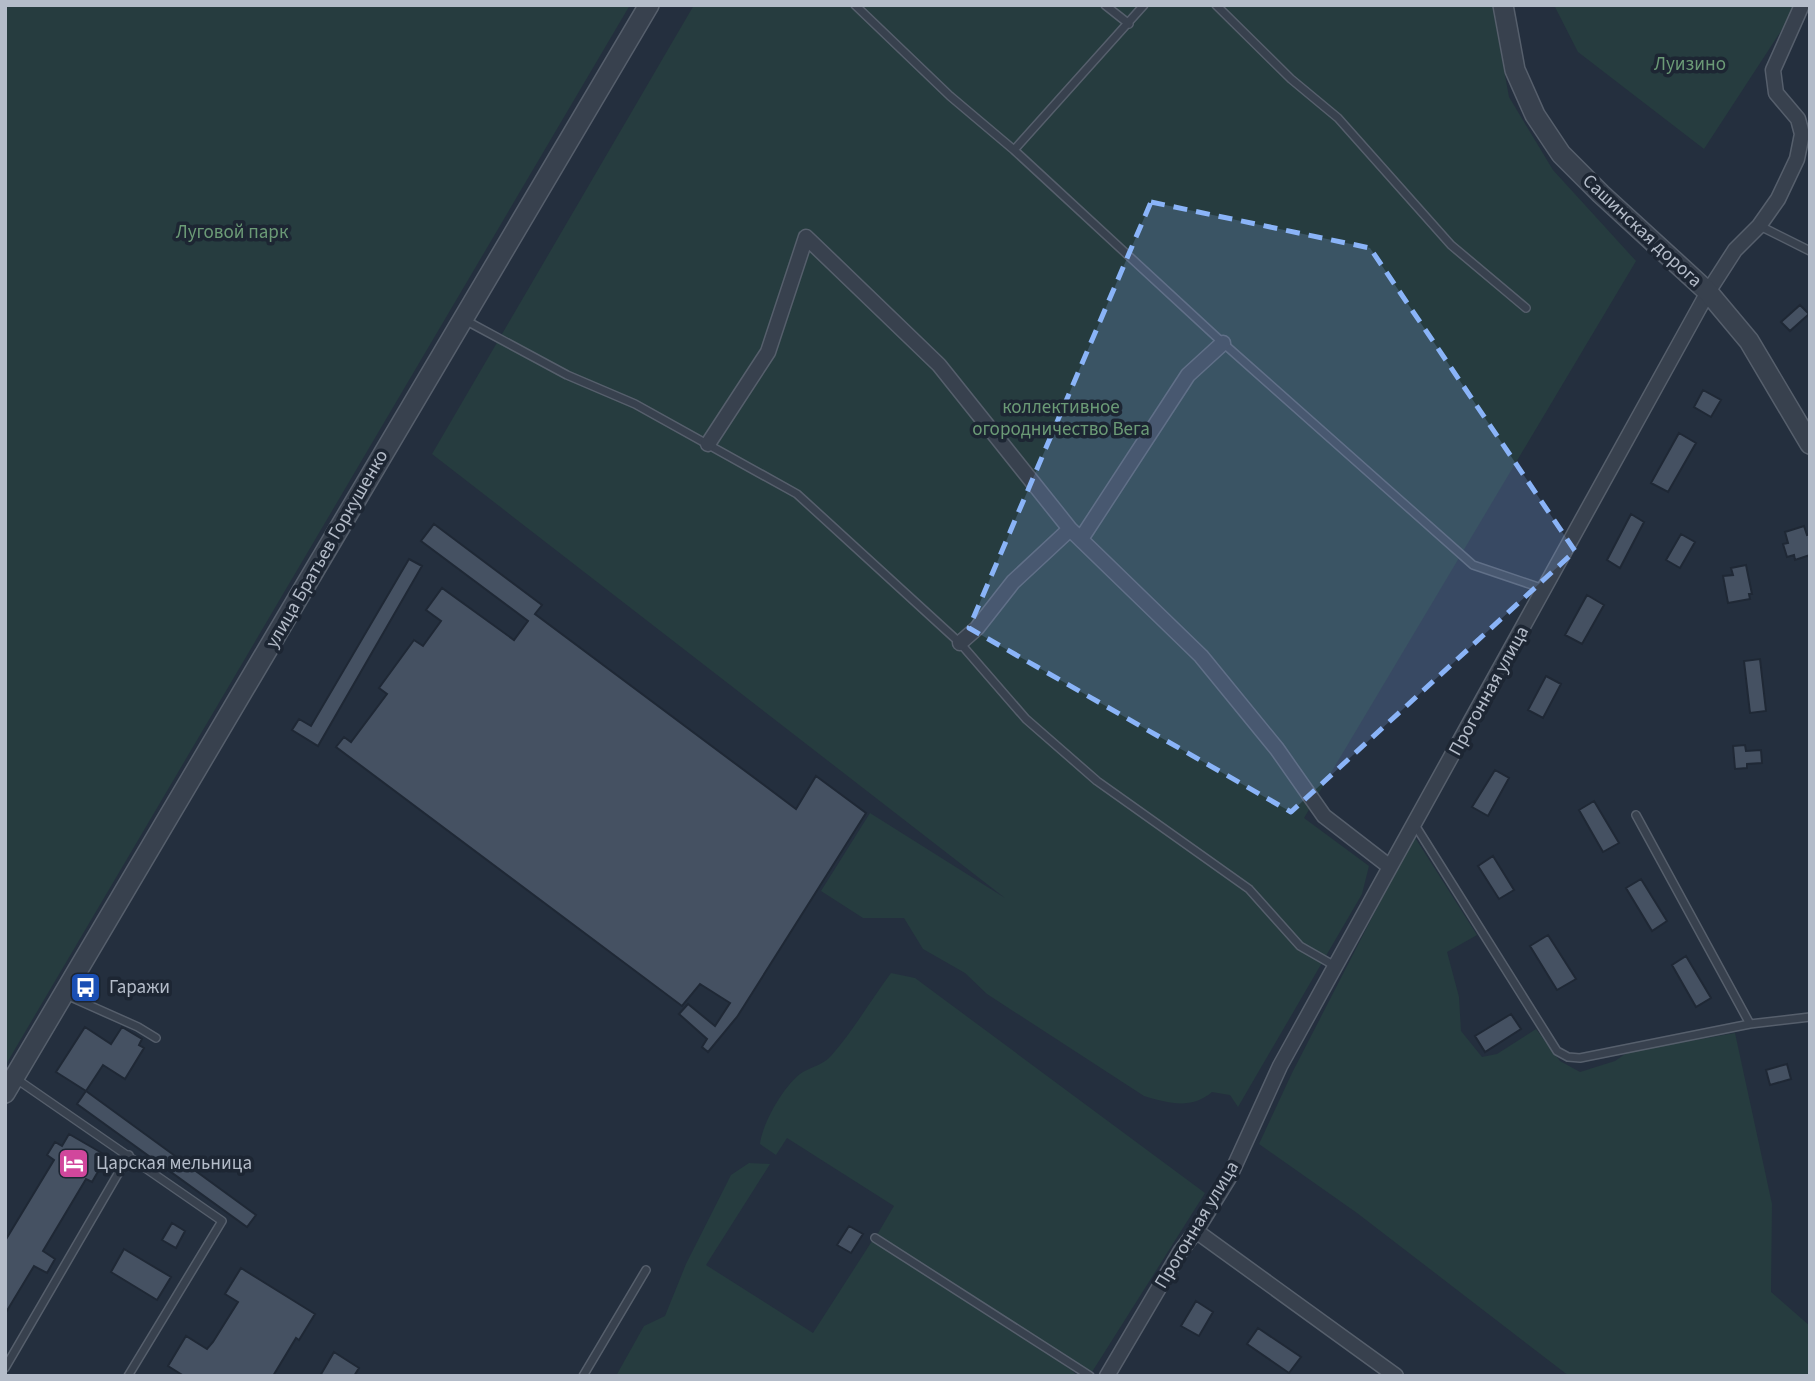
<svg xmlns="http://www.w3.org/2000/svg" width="1815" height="1381" viewBox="0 0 1815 1381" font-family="'Source Sans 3',sans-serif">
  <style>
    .green { fill: #263c3f }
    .building { fill: #455162; stroke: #1f2835; stroke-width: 2 }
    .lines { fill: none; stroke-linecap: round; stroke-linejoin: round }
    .service-casing { stroke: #565f6c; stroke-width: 10 }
    .minor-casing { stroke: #565f6c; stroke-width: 17 }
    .tertiary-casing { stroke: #565f6c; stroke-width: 22 }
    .service { stroke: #38414e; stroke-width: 7 }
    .minor { stroke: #38414e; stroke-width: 14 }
    .tertiary { stroke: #38414e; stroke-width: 19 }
    .marked { fill: #8ab4f8; fill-opacity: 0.2; stroke: #8ab4f8; stroke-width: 5; stroke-dasharray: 14 9; stroke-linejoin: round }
    .labels { text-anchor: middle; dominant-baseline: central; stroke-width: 7; stroke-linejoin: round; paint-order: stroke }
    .park-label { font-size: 19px; fill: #6b9a76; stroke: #1d2633 }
    .street-label { font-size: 19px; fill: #b4bcc9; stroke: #1d2633 }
    .poi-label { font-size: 19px; fill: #b4bcc9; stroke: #1d2633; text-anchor: start }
  </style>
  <rect width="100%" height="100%" fill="#242f3e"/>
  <path class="green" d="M 5,5 L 630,5 L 5,1066 Z
    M 694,5 L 1492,5 L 1509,97 L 1553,170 L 1636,261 L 1304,818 L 1369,866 L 1362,894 L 1238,1107 L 1230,1095 L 1212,1092 C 1191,1110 1168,1103 1144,1096 L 987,994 L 965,973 L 923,949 L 904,918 L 863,918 L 821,891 L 870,813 L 1005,898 L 432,454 Z
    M 1554,5 L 1798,5 L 1704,149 L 1578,52 Z
    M 1414,836 L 1477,935 L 1447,952 L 1459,997 L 1461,1031 L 1482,1057 L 1497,1054 L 1536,1029 L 1560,1061 L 1580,1072 L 1615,1061 L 1628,1052 L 1735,1033 L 1772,1204 L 1771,1292 L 1810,1326 L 1810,1376 L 1569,1376 L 1357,1213 L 1259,1144 L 1292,1073 Z
    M 891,973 L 915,978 L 1205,1193 L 1092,1372 L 877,1235 L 894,1206 L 787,1138 L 776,1155 L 760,1144 C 762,1124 785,1083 803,1072 C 812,1067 824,1064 831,1056 C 853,1031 871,1000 891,973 Z
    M 749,1163 L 770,1164 L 706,1265 L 813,1333 L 872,1241 L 1072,1370 L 1077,1376 L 616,1376 L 644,1326 L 665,1316 L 686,1264 L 731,1175 Z"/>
  <path class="building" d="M 1800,305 L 1809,314 L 1790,331 L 1781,322 Z
    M 1703,390 L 1721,400 L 1711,417 L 1694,407 Z
    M 1679,433 L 1696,443 L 1668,492 L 1651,483 Z
    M 1631,514 L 1644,522 L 1620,568 L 1607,560 Z
    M 434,524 L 542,605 L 535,614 L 796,809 L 816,776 L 866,813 L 737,1017 L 708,1052 L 702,1047 L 707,1039 L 679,1014 L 688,1004 L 715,1026 L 730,1003 L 700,984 L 682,1006 L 336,747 L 344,737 L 351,742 L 387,694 L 379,688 L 414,640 L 423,646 L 441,621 L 426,610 L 442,588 L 514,640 L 528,621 L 421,541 Z
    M 1804,526 L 1807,535 L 1810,534 L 1810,555 L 1795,560 L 1794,555 L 1787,557 L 1783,544 L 1788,543 L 1785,532 Z
    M 1681,534 L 1695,542 L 1680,568 L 1666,560 Z
    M 409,559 L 422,566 L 318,746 L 292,730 L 299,719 L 311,726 Z
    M 1746,565 L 1752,594 L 1749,594 L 1750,599 L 1728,603 L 1723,576 L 1733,575 L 1731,568 Z
    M 1587,595 L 1604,605 L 1582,644 L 1565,635 Z
    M 1760,659 L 1766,711 L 1750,713 L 1744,661 Z
    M 1546,676 L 1561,684 L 1543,718 L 1528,710 Z
    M 1745,745 L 1746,751 L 1761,750 L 1762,763 L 1747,764 L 1747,768 L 1735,769 L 1733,746 Z
    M 1495,770 L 1509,778 L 1488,816 L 1472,807 Z
    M 1594,801 L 1619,843 L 1603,852 L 1579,810 Z
    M 1493,856 L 1514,890 L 1499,899 L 1478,866 Z
    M 1641,879 L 1667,921 L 1652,931 L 1626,888 Z
    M 1548,935 L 1576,979 L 1557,990 L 1530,946 Z
    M 1686,956 L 1711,998 L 1696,1007 L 1672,965 Z
    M 1511,1014 L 1521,1029 L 1485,1052 L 1475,1036 Z
    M 85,1027 L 111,1044 L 122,1027 L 142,1039 L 139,1045 L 144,1048 L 125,1079 L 103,1065 L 86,1091 L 56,1072 Z
    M 1787,1064 L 1791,1079 L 1770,1085 L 1766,1070 Z
    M 86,1091 L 256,1215 L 247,1227 L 77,1104 Z
    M 69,1134 L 107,1156 L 92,1182 L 86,1179 L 43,1251 L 55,1259 L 47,1273 L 34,1266 L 5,1314 L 5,1241 L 54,1160 L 47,1155 L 55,1142 L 62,1146 Z
    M 172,1223 L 185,1231 L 176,1248 L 162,1240 Z
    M 849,1226 L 863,1234 L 851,1253 L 837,1245 Z
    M 124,1249 L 171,1277 L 157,1300 L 111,1272 Z
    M 241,1268 L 315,1314 L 299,1340 L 296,1338 L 273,1376 L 184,1376 L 168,1366 L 186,1336 L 207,1349 L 213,1342 L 238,1302 L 225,1294 Z
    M 1196,1301 L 1213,1312 L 1199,1336 L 1181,1326 Z
    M 1258,1328 L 1301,1357 L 1289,1373 L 1247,1344 Z
    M 334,1352 L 359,1368 L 354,1376 L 320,1376 Z"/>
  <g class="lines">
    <defs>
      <path id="service" d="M 855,5 L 950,96 L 1014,150 L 1223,343 L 1473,565 L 1544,589
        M 1105,5 L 1129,24
        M 1216,5 L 1291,79 L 1338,118 L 1451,245 L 1526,308
        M 1014,150 L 1144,5
        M 1760,226 L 1810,251
        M 463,319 L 567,375 L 635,404 L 797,494 L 960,643 L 1026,719 L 1097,781 L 1249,889 L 1300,946 L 1335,966
        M 1636,815 L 1750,1024
        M 1415,825 L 1557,1051 L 1568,1057 L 1580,1058 L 1750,1024 L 1810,1017
        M 64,994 L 138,1027 L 156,1038
        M 15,1078 L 222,1221 L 128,1376
        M 875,1238 L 1090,1376
        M 5,1368 L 129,1155
        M 583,1376 L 646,1270"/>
      <path id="minor" d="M 708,444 L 768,352 L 806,237 L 939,365 L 1070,529 L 1201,656 L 1277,749 L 1324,816 L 1390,867
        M 1081,539 L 1188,375 L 1223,343
        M 960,643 L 977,628 L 1013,582 L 1070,529
        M 1196,1231 L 1396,1376
        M 1107,1376 L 1180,1252 L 1196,1231 L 1230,1176 L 1280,1066 L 1708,292 L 1735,250 L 1759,226 L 1778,199 L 1797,159 L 1802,134 L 1798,119 L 1776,93 L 1773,70 L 1802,5"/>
      <path id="tertiary" d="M 1503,5 L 1515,70 L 1535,115 L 1561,154 L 1601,194 L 1708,292 L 1749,341 L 1810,444
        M 5,1093 L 649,5"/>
    </defs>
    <use href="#service" class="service-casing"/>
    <use href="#minor" class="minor-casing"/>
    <use href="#tertiary" class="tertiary-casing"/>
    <use href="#service" class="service"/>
    <use href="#minor" class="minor"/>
    <use href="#tertiary" class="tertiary"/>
  </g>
  <path class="marked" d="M 1151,202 L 1370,248 L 1575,551 L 1291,812 L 969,628 Z"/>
  <defs>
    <symbol id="bus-square" viewBox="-11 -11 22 22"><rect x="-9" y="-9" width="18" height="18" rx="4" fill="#1a4fb4" stroke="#1d2633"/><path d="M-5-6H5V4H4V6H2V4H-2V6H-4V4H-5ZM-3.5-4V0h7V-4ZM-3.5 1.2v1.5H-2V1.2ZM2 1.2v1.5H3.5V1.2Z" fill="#fff"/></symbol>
    <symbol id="hotel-square" viewBox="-11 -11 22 22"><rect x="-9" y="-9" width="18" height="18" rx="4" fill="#d1479c" stroke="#1d2633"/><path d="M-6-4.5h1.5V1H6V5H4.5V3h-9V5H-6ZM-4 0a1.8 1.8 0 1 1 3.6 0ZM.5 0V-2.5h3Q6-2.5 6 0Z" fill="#fff"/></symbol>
  </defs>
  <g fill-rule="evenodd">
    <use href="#bus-square" x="68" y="970" width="35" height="35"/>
    <use href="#hotel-square" x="56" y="1146" width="35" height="35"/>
  </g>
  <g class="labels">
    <g class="park-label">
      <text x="1690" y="64">Луизино</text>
      <text x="232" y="232">Луговой парк</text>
      <text x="1061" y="407">коллективное<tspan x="1061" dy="22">огородничество Вега</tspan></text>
    </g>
    <g class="street-label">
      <text transform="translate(1642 231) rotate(43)">Сашинская дорога</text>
      <text transform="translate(327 549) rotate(-60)">улица Братьев Горкушенко</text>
      <text transform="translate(1489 691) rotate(-61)">Прогонная улица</text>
      <text transform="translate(1197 1225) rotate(-59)">Прогонная улица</text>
    </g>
    <g class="poi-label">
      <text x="109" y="987">Гаражи</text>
      <text x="96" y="1163">Царская мельница</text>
    </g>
  </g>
  <rect width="1815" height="1381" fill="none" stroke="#b4bcc9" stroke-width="14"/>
</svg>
